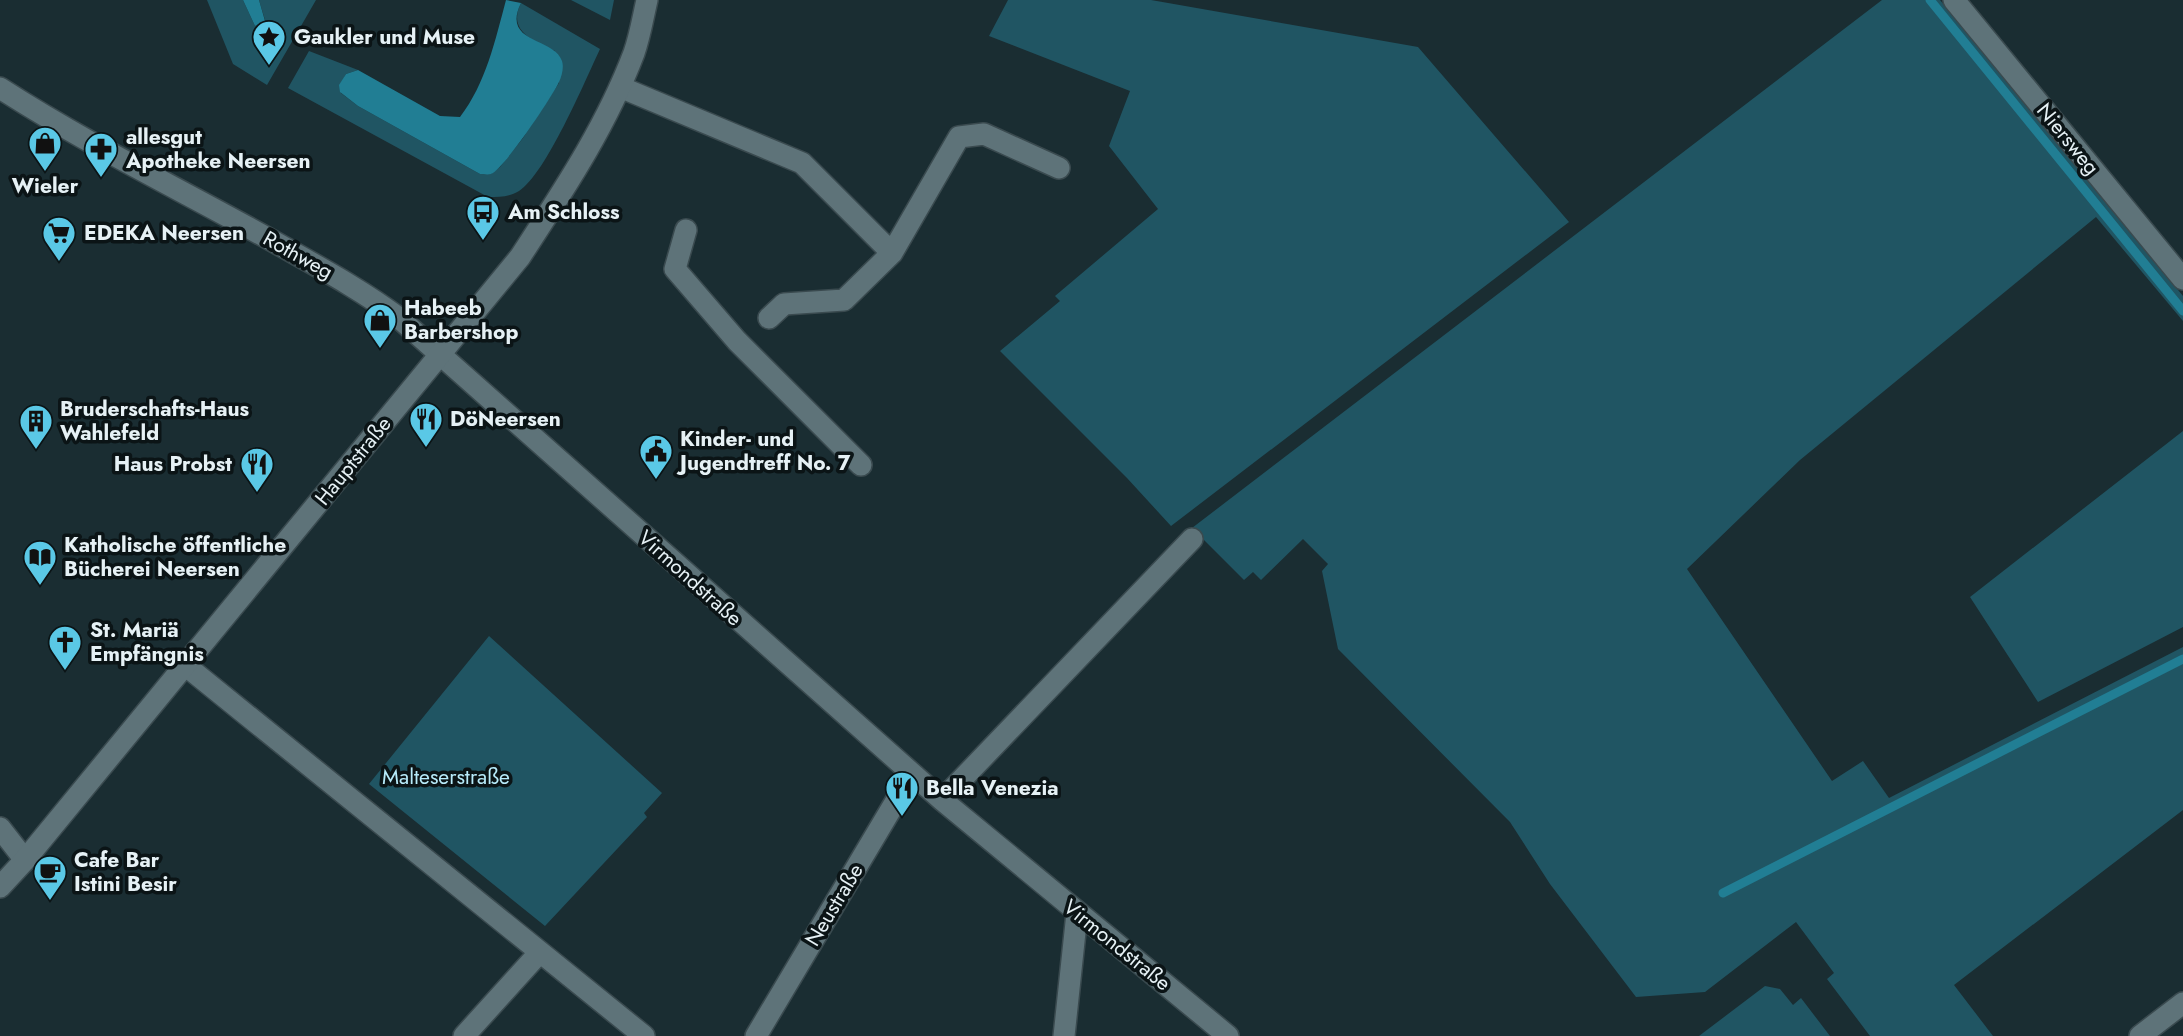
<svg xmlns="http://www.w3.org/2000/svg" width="2183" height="1036" viewBox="0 0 2183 1036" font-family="Jost,sans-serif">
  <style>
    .green { fill: #205563 }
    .water { fill: #217e94 }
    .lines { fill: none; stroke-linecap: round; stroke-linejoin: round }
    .stream { stroke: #217e94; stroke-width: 9 }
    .minor-casing { stroke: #3a4a4f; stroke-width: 24 }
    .tertiary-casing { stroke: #3a4a4f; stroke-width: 24 }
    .minor { stroke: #5e7379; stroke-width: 21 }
    .tertiary { stroke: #5e7379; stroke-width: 21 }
    .labels { text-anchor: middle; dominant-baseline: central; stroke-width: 7; stroke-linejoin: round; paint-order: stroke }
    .poi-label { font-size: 21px; font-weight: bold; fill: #e6f1f5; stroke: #0b1416; text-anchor: start }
    .street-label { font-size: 21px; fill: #e6f1f5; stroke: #0b1416 }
    .park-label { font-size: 21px; fill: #b7ebfa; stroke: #0b1416 }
  </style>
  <rect width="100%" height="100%" fill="#1a2d32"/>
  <path class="green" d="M 207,0 L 243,0 L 255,26 L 265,20 L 259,0 L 316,0 L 267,85 L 233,64 Z
    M 571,0 L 614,0 L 610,20 Z
    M 1008,0 L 1151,0 L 1418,47 L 1569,222 L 1171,526 L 1127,478 L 1000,351 L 1060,301 L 1055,296 L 1158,209 L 1109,146 L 1130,91 L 989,36 Z
    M 1882,0 L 1940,0 L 2183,296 L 2183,321 L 2096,217 L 1800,460 L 1687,569 L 1832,781 L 1863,761 L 1889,798 L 2183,647 L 2183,810 L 1954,985 L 1993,1036 L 1870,1036 L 1827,979 L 1834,973 L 1796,922 L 1705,992 L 1636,997 L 1550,884 L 1510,822 L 1338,649 L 1322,571 L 1328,564 L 1303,539 L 1261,580 L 1253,572 L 1244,580 L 1192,528 Z
    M 521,3 L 600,49 C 585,81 546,174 519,191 C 509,197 500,197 488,197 L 288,88 L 309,51 L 358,70 L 346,74 L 340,85 L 341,93 L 358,106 L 480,174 L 491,174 L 500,167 L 523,138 L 559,83 L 555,51 C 533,41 507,31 521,3 Z
    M 2183,431 L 2183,627 L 2038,702 L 1970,597 Z
    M 489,636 L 662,793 L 644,813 L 647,817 L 545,926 L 369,784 Z
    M 1765,986 L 1780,989 L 1793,1005 L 1801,998 L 1830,1036 L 1699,1036 Z"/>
  <path class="water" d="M 243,0 L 259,0 L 265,21 L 255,26 Z
    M 506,0 L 521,3 C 501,44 554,37 562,61 C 564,67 562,76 559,82 C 552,97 504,169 491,174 C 487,175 484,174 480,174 L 358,106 L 340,92 L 339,85 L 346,74 L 358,70 L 440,116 L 460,117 C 486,83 495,41 506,0 Z"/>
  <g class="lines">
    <path class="stream" d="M 1930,0 L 2183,311
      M 1723,893 L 2183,659"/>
    <defs>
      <path id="minor" d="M 1954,0 L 2183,279
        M 620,87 L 802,163 L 892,253 L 959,137 L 984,134 L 1059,168
        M 0,88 C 87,144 181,190 271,240 C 315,265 359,288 399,318 L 942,800 L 1228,1036
        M 686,230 L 675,269 L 737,341 L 861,465
        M 769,318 L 784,304 L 844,300 L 892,253
        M 185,665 L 644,1036
        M 942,800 L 1192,539
        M 0,828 L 25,860
        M 464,1036 L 540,952
        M 756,1036 L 912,774
        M 1064,1036 L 1077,913
        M 2140,1036 L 2183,1003"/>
      <path id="tertiary" d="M 0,887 L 25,860 L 520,257 C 563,191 606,127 634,53 C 640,36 643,17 647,0"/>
    </defs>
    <use href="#minor" class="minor-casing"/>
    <use href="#tertiary" class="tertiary-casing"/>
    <use href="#minor" class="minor"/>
    <use href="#tertiary" class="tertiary"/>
  </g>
  <defs>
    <symbol id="sight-pin" viewBox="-11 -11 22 30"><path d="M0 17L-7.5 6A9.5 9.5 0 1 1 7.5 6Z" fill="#5ac8e6" stroke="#0b1416"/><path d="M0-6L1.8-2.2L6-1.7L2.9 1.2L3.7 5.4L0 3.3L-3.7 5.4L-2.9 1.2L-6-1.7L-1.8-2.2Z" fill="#111"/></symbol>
    <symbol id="shop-pin" viewBox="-11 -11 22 30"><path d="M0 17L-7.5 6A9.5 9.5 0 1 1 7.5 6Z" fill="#5ac8e6" stroke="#0b1416"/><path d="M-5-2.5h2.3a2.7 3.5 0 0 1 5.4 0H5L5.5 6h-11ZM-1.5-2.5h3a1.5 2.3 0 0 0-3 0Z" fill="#111"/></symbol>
    <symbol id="pharmacy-pin" viewBox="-11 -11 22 30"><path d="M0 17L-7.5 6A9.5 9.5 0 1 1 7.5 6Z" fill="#5ac8e6" stroke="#0b1416"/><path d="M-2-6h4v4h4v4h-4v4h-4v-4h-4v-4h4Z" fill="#111"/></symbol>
    <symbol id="bus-pin" viewBox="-11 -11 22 30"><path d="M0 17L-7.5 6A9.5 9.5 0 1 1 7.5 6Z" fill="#5ac8e6" stroke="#0b1416"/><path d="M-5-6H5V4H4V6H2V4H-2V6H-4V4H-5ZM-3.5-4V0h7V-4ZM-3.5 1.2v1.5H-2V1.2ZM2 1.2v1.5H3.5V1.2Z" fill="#111"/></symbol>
    <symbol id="supermarket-pin" viewBox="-11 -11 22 30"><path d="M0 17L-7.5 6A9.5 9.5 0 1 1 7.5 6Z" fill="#5ac8e6" stroke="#0b1416"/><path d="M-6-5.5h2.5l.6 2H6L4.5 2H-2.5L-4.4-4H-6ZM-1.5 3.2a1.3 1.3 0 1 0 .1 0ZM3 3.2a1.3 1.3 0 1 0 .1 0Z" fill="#111"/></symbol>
    <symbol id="restaurant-pin" viewBox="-11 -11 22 30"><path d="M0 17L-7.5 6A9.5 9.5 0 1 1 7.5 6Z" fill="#5ac8e6" stroke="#0b1416"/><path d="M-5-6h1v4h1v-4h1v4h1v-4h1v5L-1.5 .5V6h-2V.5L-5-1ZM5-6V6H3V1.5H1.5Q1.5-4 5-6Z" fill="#111"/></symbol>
    <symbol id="building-pin" viewBox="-11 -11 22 30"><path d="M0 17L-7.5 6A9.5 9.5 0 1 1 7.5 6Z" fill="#5ac8e6" stroke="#0b1416"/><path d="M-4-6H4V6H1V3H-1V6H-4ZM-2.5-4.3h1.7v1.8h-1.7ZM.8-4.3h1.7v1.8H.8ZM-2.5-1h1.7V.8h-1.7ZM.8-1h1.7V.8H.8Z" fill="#111"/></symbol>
    <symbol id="civic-pin" viewBox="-11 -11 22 30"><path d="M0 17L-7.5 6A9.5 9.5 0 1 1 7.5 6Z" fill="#5ac8e6" stroke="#0b1416"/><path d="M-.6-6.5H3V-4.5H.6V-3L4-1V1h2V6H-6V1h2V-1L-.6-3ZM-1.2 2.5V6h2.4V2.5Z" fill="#111"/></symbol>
    <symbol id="library-pin" viewBox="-11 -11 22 30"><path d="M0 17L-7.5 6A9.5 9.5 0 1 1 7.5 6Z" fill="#5ac8e6" stroke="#0b1416"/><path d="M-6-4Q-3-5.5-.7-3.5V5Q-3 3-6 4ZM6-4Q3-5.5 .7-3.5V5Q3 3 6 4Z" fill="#111"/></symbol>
    <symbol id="church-pin" viewBox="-11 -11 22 30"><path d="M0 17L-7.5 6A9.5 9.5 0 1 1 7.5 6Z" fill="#5ac8e6" stroke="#0b1416"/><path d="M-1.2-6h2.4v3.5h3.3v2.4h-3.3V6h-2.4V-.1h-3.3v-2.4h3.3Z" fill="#111"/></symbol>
    <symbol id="cafe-pin" viewBox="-11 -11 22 30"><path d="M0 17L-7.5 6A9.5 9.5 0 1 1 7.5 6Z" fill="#5ac8e6" stroke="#0b1416"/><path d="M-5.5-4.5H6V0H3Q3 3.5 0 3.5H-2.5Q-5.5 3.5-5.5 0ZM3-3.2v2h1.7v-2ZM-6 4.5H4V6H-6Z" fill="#111"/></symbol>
  </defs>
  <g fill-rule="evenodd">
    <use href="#sight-pin" x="250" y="18" width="38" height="52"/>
    <use href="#shop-pin" x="26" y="124" width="38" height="52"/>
    <use href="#pharmacy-pin" x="82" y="130" width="38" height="52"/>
    <use href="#bus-pin" x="464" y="193" width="38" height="52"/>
    <use href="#supermarket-pin" x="40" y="214" width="38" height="52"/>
    <use href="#shop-pin" x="361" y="301" width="38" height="52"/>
    <use href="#restaurant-pin" x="407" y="400" width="38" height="52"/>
    <use href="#building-pin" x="17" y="402" width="38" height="52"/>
    <use href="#civic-pin" x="637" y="432" width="38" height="52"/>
    <use href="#restaurant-pin" x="238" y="445" width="38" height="52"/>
    <use href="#library-pin" x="21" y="538" width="38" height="52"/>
    <use href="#church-pin" x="46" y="623" width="38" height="52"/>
    <use href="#restaurant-pin" x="883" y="769" width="38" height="52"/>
    <use href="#cafe-pin" x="31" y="853" width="38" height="52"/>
  </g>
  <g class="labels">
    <g class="poi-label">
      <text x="294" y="37">Gaukler und Muse</text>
      <text x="126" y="137">allesgut<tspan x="126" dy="24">Apotheke Neersen</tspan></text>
      <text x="45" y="186" text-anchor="middle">Wieler</text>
      <text x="508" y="212">Am Schloss</text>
      <text x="84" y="233">EDEKA Neersen</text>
      <text x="404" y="308">Habeeb<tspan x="404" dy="24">Barbershop</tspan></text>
      <text x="60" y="409">Bruderschafts-Haus<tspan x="60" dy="24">Wahlefeld</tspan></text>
      <text x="450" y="419">DöNeersen</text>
      <text x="680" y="439">Kinder- und<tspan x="680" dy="24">Jugendtreff No. 7</tspan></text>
      <text x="232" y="464" text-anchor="end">Haus Probst</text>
      <text x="64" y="545">Katholische öffentliche<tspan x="64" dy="24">Bücherei Neersen</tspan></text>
      <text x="90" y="630">St. Mariä<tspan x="90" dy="24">Empfängnis</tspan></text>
      <text x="926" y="788">Bella Venezia</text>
      <text x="74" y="860">Cafe Bar<tspan x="74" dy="24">Istini Besir</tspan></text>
    </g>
    <g class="street-label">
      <text transform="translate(2068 139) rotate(51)">Niersweg</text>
      <text transform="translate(298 255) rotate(29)">Rothweg</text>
      <text transform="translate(353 461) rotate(-51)">Hauptstraße</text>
      <text transform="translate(690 578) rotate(42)">Virmondstraße</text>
      <text transform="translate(834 905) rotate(-59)">Neustraße</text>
      <text transform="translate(1117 945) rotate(39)">Virmondstraße</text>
    </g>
    <g class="park-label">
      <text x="446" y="777">Malteserstraße</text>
    </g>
  </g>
</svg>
